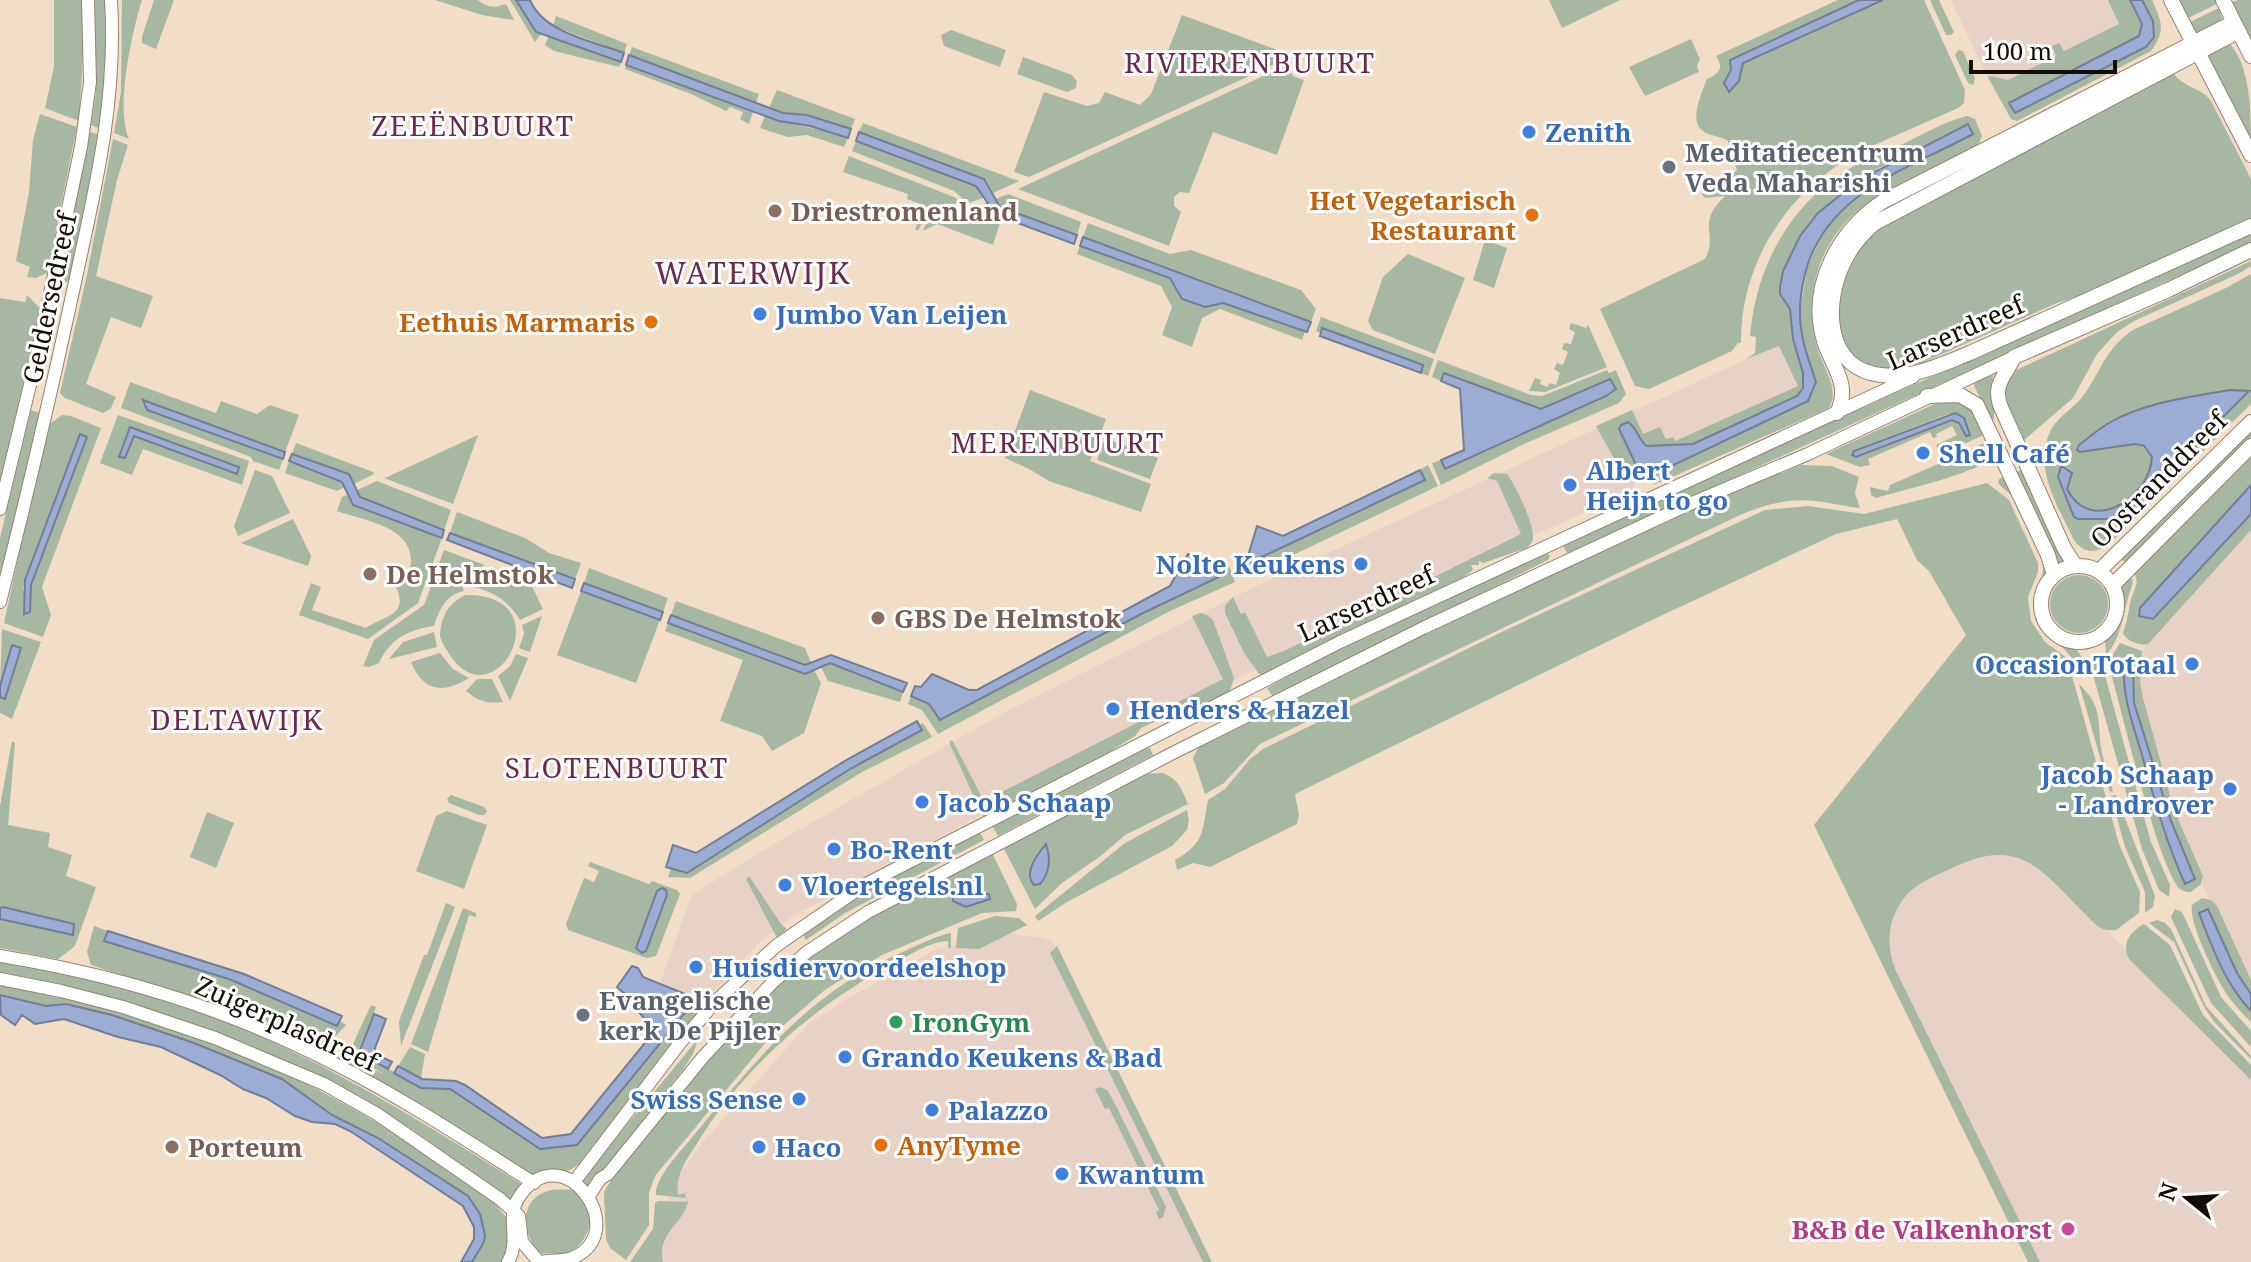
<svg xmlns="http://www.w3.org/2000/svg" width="2251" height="1262" viewBox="0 0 2251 1262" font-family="'Noto Serif',serif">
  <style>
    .commercial { fill: #e8d2c6 }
    .green { fill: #a6b8a1; fill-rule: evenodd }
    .water { fill: #9badd4; stroke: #727d96; stroke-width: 2 }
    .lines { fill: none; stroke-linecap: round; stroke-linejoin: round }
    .secondary-casing { stroke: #94816e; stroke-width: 14 }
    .primary-casing { stroke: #94816e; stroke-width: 16 }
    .secondary { stroke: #fff; stroke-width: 12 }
    .primary { stroke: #fff; stroke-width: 14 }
    .shop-dot { fill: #3f7fe0; stroke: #fff; stroke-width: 3 }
    .worship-dot { fill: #6b7280; stroke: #fff; stroke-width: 3 }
    .education-dot { fill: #8d6e63; stroke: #fff; stroke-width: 3 }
    .food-dot { fill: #e8710a; stroke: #fff; stroke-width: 3 }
    .leisure-dot { fill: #2e9e5b; stroke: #fff; stroke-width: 3 }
    .hotel-dot { fill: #d1479c; stroke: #fff; stroke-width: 3 }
    .labels { text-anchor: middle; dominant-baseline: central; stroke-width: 6; stroke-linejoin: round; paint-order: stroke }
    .shop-label { font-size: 26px; font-weight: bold; fill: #366cbe; stroke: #fff; text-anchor: start }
    .worship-label { font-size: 26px; font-weight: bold; fill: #5b616d; stroke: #fff; text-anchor: start }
    .food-label { font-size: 26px; font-weight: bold; fill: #c56008; stroke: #fff; text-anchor: end }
    .education-label { font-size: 26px; font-weight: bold; fill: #785e54; stroke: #fff; text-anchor: start }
    .street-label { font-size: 26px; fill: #140d06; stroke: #fff }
    .leisure-label { font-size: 26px; font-weight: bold; fill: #27864d; stroke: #fff; text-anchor: start }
    .hotel-label { font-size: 26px; font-weight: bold; fill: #b23c85; stroke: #fff; text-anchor: end }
    .neighbourhood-label { font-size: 28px; letter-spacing: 2px; fill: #6b2a4a; stroke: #fff }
    .quarter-label { font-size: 30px; letter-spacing: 2px; fill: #6b2a4a; stroke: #fff }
  </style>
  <rect width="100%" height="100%" fill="#f2ddc7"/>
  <path class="commercial" d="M 1951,0 L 2116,0 L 2130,28 L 1996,96 Z
    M 1781,343 L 1801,385 L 1798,390 L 1653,456 L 1630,492 L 1483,558 L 1195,699 L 792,917 L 761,941 L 699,1007 L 658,988 L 692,895 L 762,851 L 1005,712 L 1248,590 Z
    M 2251,525 L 2251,985 L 2212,906 L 2168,801 L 2137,685 L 2141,656 L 2147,641 Z
    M 1990,850 L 2037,861 L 2251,1074 L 2251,1262 L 2037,1262 L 1888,960 L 1888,922 L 1910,884 Z
    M 1007,933 L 1051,939 L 1209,1262 L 655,1262 L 658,1230 L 673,1184 L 703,1142 L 809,1023 L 852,996 L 934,950 Z"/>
  <path class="green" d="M 54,0 L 83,0 L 84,37 L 79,121 L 45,108 L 54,67 Z
    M 95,0 L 105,0 C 109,44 106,85 101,129 L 91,125 L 96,93 Z
    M 122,0 L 142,0 C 132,32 115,108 129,139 L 114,133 L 121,92 Z
    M 154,0 L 174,0 L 156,49 L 142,43 L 142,37 Z
    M 435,0 L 478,0 C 488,8 494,8 506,4 L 514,20 L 482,15 Z
    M 510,0 L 516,0 L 536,32 L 541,34 L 535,42 Z
    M 1549,0 L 1620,0 L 1562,28 Z
    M 1838,0 L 1859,0 L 1731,60 L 1729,92 L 1739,81 L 1743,63 L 1883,0 L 1924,0 L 1965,90 L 1964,103 L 1958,108 C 1921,125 1881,140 1846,160 C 1782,198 1740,269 1741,343 L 1738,343 L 1732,351 L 1649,389 L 1635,386 L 1600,309 L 1705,259 C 1719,234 1695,225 1725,196 L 1705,198 L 1702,194 C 1707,182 1712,186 1722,182 C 1727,180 1732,174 1737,170 L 1728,141 C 1720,136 1710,136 1703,131 C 1688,121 1702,92 1707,79 C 1718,74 1725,69 1716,56 Z
    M 1930,0 L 1939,0 L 1954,32 L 1951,35 L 1946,35 Z
    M 2108,0 L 2130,0 L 2142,24 L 2139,36 L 2009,103 L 2015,113 L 2146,47 L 2153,21 L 2142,0 L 2152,0 C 2162,22 2166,31 2151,51 L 2017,121 L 2011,119 L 1988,77 L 1991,76 L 2008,80 L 2056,56 L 2052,46 L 2059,43 L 2064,51 L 2119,24 Z
    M 2177,0 L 2215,0 L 2217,4 L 2186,19 Z
    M 2238,0 L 2251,0 L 2251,45 L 2230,3 Z
    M 2219,8 L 2223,22 L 2196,38 L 2188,23 Z
    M 1182,15 L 1280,51 L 1284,60 L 1029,177 L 1014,172 L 1044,92 L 1087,106 L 1099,103 L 1105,92 L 1140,105 L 1151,94 Z
    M 556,16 L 627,44 L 624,53 L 553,26 Z
    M 951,30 L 1006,50 L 1000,67 L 944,46 L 941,35 Z
    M 549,36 L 621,62 L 619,67 L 554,51 L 545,45 Z
    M 1691,39 L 1700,59 L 1697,66 L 1699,72 L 1645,96 L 1629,67 Z
    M 2227,41 C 2251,63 2251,113 2251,145 L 2206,59 L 2208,51 Z
    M 632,47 L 759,94 L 756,103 L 629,55 Z
    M 1958,50 L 1963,51 L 1975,79 L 1973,85 L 1968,83 L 1955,55 Z
    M 1023,57 L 1072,75 L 1077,81 L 1076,88 L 1067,92 L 1017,74 Z
    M 626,65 L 753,112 L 749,124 L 740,119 L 743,112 L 730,107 L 726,111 L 691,94 L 625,69 Z
    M 1287,65 L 1293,76 L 1304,80 L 1277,155 L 1213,132 L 1189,193 L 1180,192 L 1174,197 L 1174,206 L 1181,212 L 1169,246 L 1018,189 Z
    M 2173,72 C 2181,87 2201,87 2211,101 L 2251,179 L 2251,218 L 2089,293 L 2057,303 L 1915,366 C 1862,381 1829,352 1839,298 C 1840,289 1840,276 1845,268 C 1852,253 1865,240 1875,227 Z
    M 777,90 L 855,119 L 851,129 L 807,115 L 783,113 L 769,108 Z
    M 40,114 L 77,127 L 47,273 L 36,278 L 27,277 L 30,267 L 16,261 L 29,192 L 33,140 Z
    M 765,116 C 792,126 820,128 848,138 L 844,147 L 807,135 L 788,137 L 760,128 Z
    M 1967,116 L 1975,119 L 1982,136 L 1977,148 C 1953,160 1929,172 1905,184 C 1889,192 1871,199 1857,211 C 1817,246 1802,300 1818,350 C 1824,369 1840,390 1829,408 L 1656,484 L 1631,479 L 1622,473 L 1596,426 L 1632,410 L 1643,434 L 1660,427 L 1666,439 L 1673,437 L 1675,441 L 1798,386 L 1779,346 L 1746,359 L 1755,353 L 1756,337 L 1750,336 C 1756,267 1789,205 1849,169 C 1867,158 1886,151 1905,143 C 1925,133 1946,121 1967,116 ZM 1968,124 L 1970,125 L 1854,197 L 1830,221 L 1822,234 L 1807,269 L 1800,311 L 1802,335 L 1816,382 L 1808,401 L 1661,471 L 1620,429 L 1621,425 L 1628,422 L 1647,446 L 1693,444 L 1797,396 L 1803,388 L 1803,373 L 1793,339 L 1790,309 L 1780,288 L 1783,271 L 1800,236 L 1818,213 L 1877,169 Z
    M 863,123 L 1019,181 L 993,193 L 984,179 L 859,132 Z
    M 90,132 L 100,135 L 99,143 L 69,280 L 65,283 L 60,281 L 60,274 Z
    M 113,139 L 128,145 L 117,180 L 96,276 L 153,296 L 141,328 L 111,317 L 86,384 L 116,397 L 111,408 L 103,413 L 65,398 L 60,393 L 87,275 Z
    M 856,141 L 976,186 L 986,197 L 968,203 L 954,191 L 852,151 Z
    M 849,156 L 954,197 L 967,206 C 942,200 929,206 919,230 L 915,230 L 923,205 L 907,199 L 908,194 L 843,172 Z
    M 1008,194 L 1081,222 L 1077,235 L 1006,211 L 1000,207 L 996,199 Z
    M 988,202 L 993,213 L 1002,217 L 993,245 L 937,224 L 923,231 L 929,217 L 944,207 L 971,213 L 973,208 Z
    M 1088,223 L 1170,254 L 1191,250 L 1301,290 L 1316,309 L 1311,322 L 1083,237 Z
    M 2251,232 L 2251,243 L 1588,544 L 1567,553 L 1562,544 Z
    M 1485,240 L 1507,248 L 1494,288 L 1473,280 Z
    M 1080,246 L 1170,278 L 1182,299 L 1205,307 L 1223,303 L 1305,332 L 1302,340 L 1220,309 L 1202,318 L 1192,347 L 1162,335 L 1172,307 L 1161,286 L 1077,254 Z
    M 1408,254 L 1465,278 L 1435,354 L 1373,330 L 1368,321 L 1383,277 Z
    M 2251,261 L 2251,266 L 2238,274 L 2134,321 L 2117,332 L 2097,354 L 2073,398 L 2022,442 L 2002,398 L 2010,373 Z
    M 2251,274 L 2251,404 L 2107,546 C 2094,554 2082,552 2074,540 C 2058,506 2031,466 2052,428 C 2060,415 2077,406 2086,392 C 2102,368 2108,345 2135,329 L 2226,288 ZM 2249,390 L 2121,519 L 2078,519 L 2059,470 C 2065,481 2066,495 2076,503 C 2124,544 2214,412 2086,452 Z
    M 27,295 L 41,309 L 0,481 L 0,298 L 25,302 Z
    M 1321,317 L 1434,359 L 1428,376 L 1421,373 L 1422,365 L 1323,328 L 1320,333 L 1316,331 Z
    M 1571,323 L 1586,328 L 1588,325 L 1607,367 L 1545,392 L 1529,391 L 1535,378 L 1541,380 L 1540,384 L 1547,387 L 1550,383 L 1556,385 L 1560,373 L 1554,369 L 1557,363 L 1563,365 L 1568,352 L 1562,349 L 1564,343 L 1571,344 L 1575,332 L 1569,329 Z
    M 1438,360 L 1531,395 L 1542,396 L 1607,370 L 1609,373 L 1616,370 L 1626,394 L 1619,403 L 1524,444 L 1441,485 L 1432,463 L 1441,460 L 1445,469 L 1606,396 L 1610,379 L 1541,409 L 1444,373 L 1441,381 L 1432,377 Z
    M 1994,373 C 1987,391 1999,406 1992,424 L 1973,383 Z
    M 130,382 L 216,413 L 221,401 L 257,414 L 270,405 L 299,415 L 285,452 L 143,401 L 147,410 L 283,459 L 279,470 L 253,461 L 251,457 L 121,408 Z
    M 1030,390 L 1106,419 L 1090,461 L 1151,484 L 1141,512 L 1049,481 L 1029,469 L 1005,458 Z
    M 1952,399 L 1972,407 L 1984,435 L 1966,443 L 1958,441 L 1938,449 L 1936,445 L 1957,435 L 1952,426 L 1936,434 L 1937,437 L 1933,438 L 1930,432 L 1868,459 L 1870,465 L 1860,467 L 1826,454 L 1941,401 ZM 1948,414 L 1958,414 L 1964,434 L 1957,422 L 1949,420 L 1856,457 L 1854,450 Z
    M 31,410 L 40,413 L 36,434 L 0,582 L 0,538 Z
    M 62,415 L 71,416 L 101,428 L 42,587 L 51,615 L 43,637 L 4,623 L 47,426 ZM 87,438 L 31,585 L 30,612 L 23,588 L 25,580 L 45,524 Z
    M 118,415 L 249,461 L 242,485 L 143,449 L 132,475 L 100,463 ZM 130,428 L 239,467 L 237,473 L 134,436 L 119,457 Z
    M 2251,426 L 2251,442 L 2127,564 L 2119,556 Z
    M 478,435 L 453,504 L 384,478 L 385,478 Z
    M 1105,438 L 1158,458 L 1150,479 L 1097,460 Z
    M 296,443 L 373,472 L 374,474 L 354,484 L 348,474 L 292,454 Z
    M 1984,443 L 1991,444 L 1994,455 C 1984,472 1899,491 1876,498 L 1871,495 L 1870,487 L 1888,491 L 1890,485 L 1945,461 L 1946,463 L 1951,461 L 1951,458 L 1955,457 L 1958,463 L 1973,456 L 1971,449 Z
    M 2251,450 L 2251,485 L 2140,608 L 2138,613 L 2141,617 L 2154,619 L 2251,514 L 2251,530 L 2148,644 C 2140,646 2126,641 2123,633 C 2127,622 2128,612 2131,600 C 2134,587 2142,582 2131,569 Z
    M 289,461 L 342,482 L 345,487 L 337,491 L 285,473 Z
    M 1428,465 L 1438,486 L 1251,575 L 1240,569 L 1237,562 L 1246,558 L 1251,562 L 1424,480 L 1420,470 Z
    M 1801,465 L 1832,466 L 1859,477 L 1855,493 L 1860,508 C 1845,507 1830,502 1815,501 C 1787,498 1763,505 1738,516 L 1260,744 L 1224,783 L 1205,794 L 1193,758 L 1200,745 L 1364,663 L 1575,564 L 1691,510 Z
    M 2024,469 L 2065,561 L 2058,566 L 2014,473 Z
    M 255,470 L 272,476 L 290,513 L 238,536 L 234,526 Z
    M 1494,473 L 1507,474 C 1515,484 1534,524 1533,537 C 1533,543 1530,544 1527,548 L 1483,563 L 1479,561 L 1479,565 L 1471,565 L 1473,570 L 1461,579 L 1266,674 L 1259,674 L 1244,653 L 1225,613 L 1225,606 L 1233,597 L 1241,614 L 1245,612 L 1267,657 L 1284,651 L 1521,534 L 1497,481 L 1487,478 Z
    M 2008,475 L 2048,562 C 2048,578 2037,590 2038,606 C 2040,643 2072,635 2082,658 L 2080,662 L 2073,661 C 2065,643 2043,640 2036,620 C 2027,595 2041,591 2043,571 C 2045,558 2022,513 2015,501 C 2011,493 2003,489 1998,483 L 1999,479 Z
    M 377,481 L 451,510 L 444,530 L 359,497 L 357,490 Z
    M 1987,483 L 2009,500 L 2038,563 L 2038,572 L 2028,597 L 2031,621 L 2045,642 L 2067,658 L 2119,844 L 2140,892 L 2139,913 L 2116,930 C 2101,932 2096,925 2086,915 C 2039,868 2020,835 1950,869 C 1931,878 1911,885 1900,904 C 1887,924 1887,947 1895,969 L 2040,1262 L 2028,1262 L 1814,825 L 1966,635 L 1929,571 L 1917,560 L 1897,519 L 1836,534 L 1654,619 L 1309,787 L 1295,794 L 1299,815 L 1297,824 L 1210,867 L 1193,863 L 1177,870 L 1175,860 C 1206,843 1202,829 1208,800 L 1225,789 L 1250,759 L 1263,749 L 1508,629 L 1765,510 L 1808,506 L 1864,514 Z
    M 349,494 L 353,505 L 442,538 L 418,603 L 368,639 L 299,615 L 311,583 L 321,587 L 312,610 L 366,628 C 385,615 409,616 396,587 C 404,580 411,572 411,560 C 411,526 362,520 337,511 L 342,497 Z
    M 457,512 L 525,538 L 549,553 L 581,563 L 575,579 L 450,533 Z
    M 293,519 L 311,556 L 308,566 L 241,543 Z
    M 444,550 L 485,565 L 462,578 L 437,569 Z
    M 1546,552 L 1550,556 L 1548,560 L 1273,697 L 1267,688 L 1346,645 Z
    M 1229,566 L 1235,582 L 1170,611 L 938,734 L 922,710 L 908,704 L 911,696 L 929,704 L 940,720 L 1141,614 L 1223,576 L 1221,570 Z
    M 494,567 L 530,582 L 543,609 L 520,620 C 508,600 492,591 470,586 L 466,581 Z
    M 589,568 L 668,598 L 663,612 L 584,583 Z
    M 436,573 L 461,582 L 464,591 C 446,594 439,610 434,626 C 408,630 390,639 379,663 L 369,667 L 363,666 L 374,640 L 424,605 Z
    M 2130,575 L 2133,583 C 2124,604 2123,638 2106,655 L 2105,638 L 2120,614 L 2120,586 Z
    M2050 604a29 29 0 1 1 58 0a29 29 0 1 1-58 0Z
    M 581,591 L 660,620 L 636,683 L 557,655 Z
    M 465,595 C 571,593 486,743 440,637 C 441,616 447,605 465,595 Z
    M 676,601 L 805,648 L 811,663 L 805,665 L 671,615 Z
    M 1200,613 L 1207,615 L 1213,620 L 1234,678 L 1230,691 L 1197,708 L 1170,718 L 1165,717 L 1141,728 L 1135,736 L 1106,754 L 984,819 L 949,742 L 952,740 L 984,801 L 1223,679 L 1192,616 Z
    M 542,616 L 530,652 L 519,648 L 524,634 L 522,625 Z
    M 668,623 L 804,674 L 814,670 L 821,683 L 804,733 L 772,751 L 762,736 L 720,721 L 743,660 L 665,631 Z
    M 2,629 L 41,642 L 12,719 L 0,713 L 0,697 L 6,698 L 21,648 L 12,646 L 0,686 Z
    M 434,632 L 437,647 L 389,659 L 403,642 Z
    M 2120,643 L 2142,651 L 2140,682 L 2143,698 L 2174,810 L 2203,876 L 2201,884 L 2191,892 C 2186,892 2184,892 2180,889 C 2159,871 2120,704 2110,669 L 2110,659 ZM 2133,667 L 2134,703 L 2171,821 L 2195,879 L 2185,884 L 2164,833 L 2127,705 Z
    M 440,653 L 453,669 L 469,678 C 444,694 423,692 411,662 Z
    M 516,654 L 528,658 L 510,701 L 498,676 L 510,666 Z
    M 2101,661 L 2151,842 L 2170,885 L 2169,897 L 2159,890 L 2142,849 L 2090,664 Z
    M 830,663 L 903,692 L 900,702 L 828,681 L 821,667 Z
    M 477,679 L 492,679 L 503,702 C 487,704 478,701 466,691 Z
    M 2079,684 C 2103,707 2097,719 2101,747 C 2103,762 2109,777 2113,791 L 2110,792 Z
    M 923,723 L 932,737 L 862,772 L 690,878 L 668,877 L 671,868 L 687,872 L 850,769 L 921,730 L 919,725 Z
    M 12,741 L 15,743 L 8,825 L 50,833 L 48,847 L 72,855 L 66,876 L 96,887 L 75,946 L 58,959 L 0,948 L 0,919 L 72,935 L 74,925 L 0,908 L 0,806 Z
    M 1145,748 L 1150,748 L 1153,755 L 998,836 L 993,827 Z
    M 1163,773 C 1178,779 1182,789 1188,804 L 1125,835 L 1102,855 L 1062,883 L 1035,909 L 1003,847 L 1147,774 ZM 1038,854 L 1048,871 L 1040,884 L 1029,874 Z
    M 451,795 L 484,807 L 487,811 L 484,815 L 479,815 L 449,803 L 447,799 Z
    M 2116,795 L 2155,896 L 2153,907 L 2145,913 L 2145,892 L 2125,847 L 2111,796 Z
    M 1187,810 L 1189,821 L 1187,830 L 1172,846 L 1067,902 L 1038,921 L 1035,916 L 1125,843 Z
    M 447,811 L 487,825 L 464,889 L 416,871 L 436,816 Z
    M 207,812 L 234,823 L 216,868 L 190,857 Z
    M 979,831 L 984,840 L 845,913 L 806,940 L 803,934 L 858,893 Z
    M 991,851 L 1017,904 L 1016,911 L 982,913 L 882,955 L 826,989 L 771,1036 L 655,1176 L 649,1193 L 649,1225 L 626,1260 L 610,1248 L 606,1239 L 604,1192 L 622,1163 L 700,1068 L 790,972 L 836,937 L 882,910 L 948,879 L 954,871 Z
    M 590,862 L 649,884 L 652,881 L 677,890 L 680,894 L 656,956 L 647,958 L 568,930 L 566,924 L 584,878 L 594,882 L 599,871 L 588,866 Z
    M 749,876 L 781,924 L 787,929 L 777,938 L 746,879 Z
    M 2202,898 L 2211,900 L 2217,906 L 2251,980 L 2251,994 L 2237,973 L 2208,909 L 2199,913 L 2227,978 L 2251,1011 L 2251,1022 C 2242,1013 2233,1004 2226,993 C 2216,978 2188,921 2192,905 Z
    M 446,903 L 455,907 L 401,1046 L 399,1021 L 424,955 L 427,955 Z
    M 463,908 L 476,913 L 476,917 L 469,915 L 428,1052 L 411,1044 Z
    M 2175,909 L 2182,912 L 2221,997 L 2251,1031 L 2251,1047 L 2211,1003 L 2171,917 Z
    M 995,916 L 1019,918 L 1027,925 L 979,949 L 956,948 L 958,928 Z
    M 2157,920 L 2165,923 L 2171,929 L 2206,1006 L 2251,1056 L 2251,1059 L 2215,1023 L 2204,1007 L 2174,942 L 2149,923 Z
    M 2144,924 L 2170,945 L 2203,1015 L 2251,1065 L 2251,1080 L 2129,959 C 2121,943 2130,932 2144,924 Z
    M 94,926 L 108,931 L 104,941 L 229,979 L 337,1026 L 340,1021 L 346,1025 L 327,1045 L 314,1046 L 226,1009 L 91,965 L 87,952 Z
    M 951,933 L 951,948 L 948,947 L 948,941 C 929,942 913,953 897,962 C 817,1003 743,1067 696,1145 C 686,1161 675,1175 678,1195 L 685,1193 L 686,1198 L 656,1195 C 654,1178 683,1149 694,1135 C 757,1058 812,990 905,951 C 920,944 936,936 951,933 Z
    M 1057,946 L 1212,1262 L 1203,1262 L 1050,953 Z
    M 0,961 C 56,971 112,983 167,1000 C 294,1041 408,1113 520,1183 L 520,1185 L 509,1199 L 413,1130 L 374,1109 L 209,1030 L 97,994 L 0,974 Z
    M 0,986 C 180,1011 349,1092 493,1201 L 507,1218 L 509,1243 L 503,1262 L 472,1262 L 484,1243 L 485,1235 L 480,1214 L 468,1196 L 378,1138 L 332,1115 L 282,1079 L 194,1043 L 112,1015 L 66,1004 L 46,1006 L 3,997 L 0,995 Z
    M 693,1003 L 705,1009 L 578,1165 C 564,1175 544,1178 528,1175 L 353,1067 L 346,1054 L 349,1044 L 351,1058 L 385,1075 L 354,1056 L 353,1044 L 371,1005 L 376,1007 L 360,1053 L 421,1087 L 450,1089 L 540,1149 L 577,1145 Z
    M 698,1039 L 693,1054 L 682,1071 L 589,1188 L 581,1180 Z
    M 410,1047 L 425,1054 L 421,1078 L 398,1066 Z
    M 1100,1087 L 1107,1090 L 1112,1098 L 1166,1207 L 1163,1217 L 1159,1219 L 1156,1212 L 1159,1210 L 1109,1108 L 1105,1109 L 1095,1089 Z
    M 573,1189 C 579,1196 586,1203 589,1211 C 594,1227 582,1249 566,1253 C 557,1255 548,1252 540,1254 C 523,1236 517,1200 548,1191 C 556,1188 565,1191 573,1189 Z
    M 659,1201 L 688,1202 C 681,1227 657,1233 663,1262 L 630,1262 L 653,1229 L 655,1203 Z"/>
  <path class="water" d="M 516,0 L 530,0 C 544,33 592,41 624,53 L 621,62 L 536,32 Z
    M 1859,0 L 1883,0 L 1743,63 L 1739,81 L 1729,92 L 1724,83 L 1731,70 L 1730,60 Z
    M 2130,0 L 2142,0 L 2153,21 L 2154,37 L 2146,47 L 2015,113 L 2009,103 L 2139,36 L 2142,24 Z
    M 629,55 L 783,113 L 807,115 L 851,129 L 848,138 L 810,126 L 779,121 L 626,65 Z
    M 1968,124 L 1973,134 C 1908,169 1825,193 1805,274 C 1800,294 1798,314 1802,335 C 1805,351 1811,367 1816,382 L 1808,401 L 1661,471 L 1638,469 L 1619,429 L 1621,425 L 1628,422 C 1637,427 1638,440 1647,446 L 1693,444 L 1797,396 L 1803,388 L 1803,373 L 1793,339 L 1790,309 L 1780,294 L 1780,287 L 1783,271 L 1800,236 L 1818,213 L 1859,180 Z
    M 859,132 L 984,179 L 1000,207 L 1077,235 L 1074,244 L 996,215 L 976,186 L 856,141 Z
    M 1083,237 L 1311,322 L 1307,332 L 1223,303 L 1205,307 L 1182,299 L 1170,278 L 1080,246 Z
    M 1322,328 L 1423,365 L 1421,373 L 1320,336 Z
    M 1444,373 L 1541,409 L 1610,379 L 1616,389 L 1606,396 L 1445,469 L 1441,460 L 1464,450 L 1460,389 L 1441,381 Z
    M 2230,390 L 2249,391 L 2121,519 L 2078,519 L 2074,517 L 2058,477 L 2061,466 L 2072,473 L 2067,489 C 2091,536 2150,498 2152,457 L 2144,446 L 2135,444 L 2080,452 L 2077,450 L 2079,445 C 2089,437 2099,429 2109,423 C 2146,402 2189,397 2230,390 Z
    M 143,400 L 285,452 L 283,459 L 147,410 Z
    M 1955,413 L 1964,418 L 1970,435 L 1966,436 L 1959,423 L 1952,420 L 1856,457 L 1852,455 L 1854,451 Z
    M 130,427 L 239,467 L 237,474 L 134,436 L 125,458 L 119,457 Z
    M 80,434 L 87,437 L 31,585 L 30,612 L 24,614 L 25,580 Z
    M 292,454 L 349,474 L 360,497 L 444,530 L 442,538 L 353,505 L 342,482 L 289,461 Z
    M 1420,470 L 1425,480 L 1251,562 L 1247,559 L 1257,526 L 1283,536 Z
    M 2251,485 L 2251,514 L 2153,619 L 2139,616 L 2140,608 Z
    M 450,533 L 575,579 L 572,588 L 447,540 Z
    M 1188,554 L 1216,565 L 1223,575 L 1141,614 L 940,720 L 929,704 L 911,696 L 915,686 L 921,687 L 932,674 L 969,690 L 977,690 L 1170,586 Z
    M 584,583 L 663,612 L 660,620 L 581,591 Z
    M 671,615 L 805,665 L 831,655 L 907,683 L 903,692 L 830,663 L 805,674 L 668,623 Z
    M 12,645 L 21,648 L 5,699 L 0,697 L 0,686 Z
    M 2127,663 L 2133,667 L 2134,703 L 2171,821 L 2195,879 L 2185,884 C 2166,842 2154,799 2142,755 C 2133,725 2122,696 2124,665 Z
    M 917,721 L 922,730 L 850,769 L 687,873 L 666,867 L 673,845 L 696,853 L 848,759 Z
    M 1046,844 C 1051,858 1050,873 1040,884 L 1034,885 C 1023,872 1037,855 1046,844 Z
    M 662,888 L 666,890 L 667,895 L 646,951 L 642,953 L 636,948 L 657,891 Z
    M 953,892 L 989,894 L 990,899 L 966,907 L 953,901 Z
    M 3,907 L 74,924 L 73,935 L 0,919 L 0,908 Z
    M 2208,909 L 2237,973 L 2251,994 L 2251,1011 C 2225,984 2212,947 2199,913 Z
    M 108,931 L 244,974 L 342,1016 L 337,1026 L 229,979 L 104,941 Z
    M 632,966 L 638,968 L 643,977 L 700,1000 L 693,1003 L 577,1145 L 540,1149 L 450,1089 L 421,1088 L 394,1073 L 398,1066 L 422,1079 L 456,1081 L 465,1085 L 542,1138 L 571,1134 L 653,1033 L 653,1028 L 636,1009 L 639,1000 L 626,995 L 617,987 Z
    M 0,995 L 46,1006 L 66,1004 L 112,1015 L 194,1043 L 282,1079 L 332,1115 L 378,1138 L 468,1196 L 480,1214 L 485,1235 L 484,1242 L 472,1262 L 461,1262 L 474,1239 L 474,1227 L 463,1206 L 350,1131 L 335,1124 L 312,1122 L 295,1116 L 266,1098 L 243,1089 L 220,1075 L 161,1047 L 118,1037 L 64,1019 L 35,1024 L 22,1015 L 15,1025 L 1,1015 Z
    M 374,1014 L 386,1019 L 375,1048 L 376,1054 L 392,1062 L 388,1069 L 359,1053 Z"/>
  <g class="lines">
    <defs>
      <path id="secondary" d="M 0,509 L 36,360 L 81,147 L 90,82 L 88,0
        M 0,602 C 27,496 52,389 75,282 C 96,185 117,100 111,0
        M 0,956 C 118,975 229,1009 335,1064 C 404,1099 469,1142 534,1183
        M 0,979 L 61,991 L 123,1007 L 215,1038 L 324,1084 L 377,1114 L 500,1199 L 519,1216 L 522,1242 L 539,1262
        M 574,1182 L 680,1043 L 717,1000 L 776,946 L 864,885 L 1340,642 L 1913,377
        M 589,1196 L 600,1179 L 608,1174 L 703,1057 L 773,982 L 807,952 L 868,912 L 1171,754 L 1423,628 L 1685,506 L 1808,454 L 2014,357
        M 508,1262 C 521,1241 505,1218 519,1197 C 563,1132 634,1233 572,1258 C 562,1262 551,1259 541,1262"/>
      <path id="primary" d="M 2171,0 L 2251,155
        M 2223,0 L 2251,56
        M 2239,31 L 1875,223 C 1862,234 1851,247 1844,262 C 1824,302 1824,369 1881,375 C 1913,379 1942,364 1970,353 L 2251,226
        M 1927,396 L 1960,395 L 1977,405 L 2048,555 L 2054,575
        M 1837,413 C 1852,382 1830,366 1823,337 C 1809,285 1839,231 1882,202 L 2234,22
        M 2075,565 L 2064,548 L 2000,405 C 1993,383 2006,375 2014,357 L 2168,290 L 2251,250
        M2041 604a38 38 0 1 1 76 0a38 38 0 1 1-76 0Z
        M 2099,571 L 2251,422
        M 2113,585 L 2251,446"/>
    </defs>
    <use href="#secondary" class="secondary-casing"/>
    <use href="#primary" class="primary-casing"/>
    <use href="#secondary" class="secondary"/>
    <use href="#primary" class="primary"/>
  </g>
  <g class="shop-dot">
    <circle cx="1529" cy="132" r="8"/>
    <circle cx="760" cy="314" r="8"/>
    <circle cx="1923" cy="453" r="8"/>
    <circle cx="1570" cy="485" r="8"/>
    <circle cx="1361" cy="564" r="8"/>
    <circle cx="2192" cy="664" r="8"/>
    <circle cx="1113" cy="709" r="8"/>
    <circle cx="2230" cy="789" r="8"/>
    <circle cx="922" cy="802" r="8"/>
    <circle cx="834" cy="849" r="8"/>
    <circle cx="785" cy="885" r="8"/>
    <circle cx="696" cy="967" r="8"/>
    <circle cx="845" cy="1057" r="8"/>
    <circle cx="799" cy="1099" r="8"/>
    <circle cx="932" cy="1110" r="8"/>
    <circle cx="759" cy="1147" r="8"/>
    <circle cx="1062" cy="1174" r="8"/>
  </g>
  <g class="worship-dot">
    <circle cx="1669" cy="167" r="8"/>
    <circle cx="583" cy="1015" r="8"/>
  </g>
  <g class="education-dot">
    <circle cx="775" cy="211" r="8"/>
    <circle cx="370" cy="574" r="8"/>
    <circle cx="878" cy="618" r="8"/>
    <circle cx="172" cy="1147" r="8"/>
  </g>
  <g class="food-dot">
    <circle cx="1532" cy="215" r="8"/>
    <circle cx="651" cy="322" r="8"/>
    <circle cx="881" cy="1145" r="8"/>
  </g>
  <circle class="leisure-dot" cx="896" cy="1022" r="8"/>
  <circle class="hotel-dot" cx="2068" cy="1229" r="8"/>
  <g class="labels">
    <g class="shop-label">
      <text x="1545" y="132">Zenith</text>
      <text x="776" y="314">Jumbo Van Leijen</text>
      <text x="1939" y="453">Shell Café</text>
      <text x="1586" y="470">Albert<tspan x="1586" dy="30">Heijn to go</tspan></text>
      <text x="1345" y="564" text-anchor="end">Nolte Keukens</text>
      <text x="2176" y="664" text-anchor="end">OccasionTotaal</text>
      <text x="1129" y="709">Henders &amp; Hazel</text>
      <text x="2214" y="774" text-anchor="end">Jacob Schaap<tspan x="2214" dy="30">- Landrover</tspan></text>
      <text x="938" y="802">Jacob Schaap</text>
      <text x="850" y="849">Bo-Rent</text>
      <text x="801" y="885">Vloertegels.nl</text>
      <text x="712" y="967">Huisdiervoordeelshop</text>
      <text x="861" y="1057">Grando Keukens &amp; Bad</text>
      <text x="783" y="1099" text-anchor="end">Swiss Sense</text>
      <text x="948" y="1110">Palazzo</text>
      <text x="775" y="1147">Haco</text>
      <text x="1078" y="1174">Kwantum</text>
    </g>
    <g class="worship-label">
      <text x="1685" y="152">Meditatiecentrum<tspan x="1685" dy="30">Veda Maharishi</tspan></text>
      <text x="599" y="1000">Evangelische<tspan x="599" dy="30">kerk De Pijler</tspan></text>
    </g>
    <g class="food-label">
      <text x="1516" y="200">Het Vegetarisch<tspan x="1516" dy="30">Restaurant</tspan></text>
      <text x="635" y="322">Eethuis Marmaris</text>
      <text x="897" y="1145" text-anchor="start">AnyTyme</text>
    </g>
    <g class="education-label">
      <text x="791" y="211">Driestromenland</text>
      <text x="386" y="574">De Helmstok</text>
      <text x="894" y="618">GBS De Helmstok</text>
      <text x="188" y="1147">Porteum</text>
    </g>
    <g class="street-label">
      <text transform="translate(49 298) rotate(-78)">Geldersedreef</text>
      <text transform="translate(1955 332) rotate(-24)">Larserdreef</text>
      <text transform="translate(2158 479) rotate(-45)">Oostranddreef</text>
      <text transform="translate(1366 603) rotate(-25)">Larserdreef</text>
      <text transform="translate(287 1023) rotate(24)">Zuigerplasdreef</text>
    </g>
    <g class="leisure-label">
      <text x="912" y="1022">IronGym</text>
    </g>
    <g class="hotel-label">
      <text x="2052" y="1229">B&amp;B de Valkenhorst</text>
    </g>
    <g class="neighbourhood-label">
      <text x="1250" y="62">RIVIERENBUURT</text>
      <text x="473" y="125">ZEEËNBUURT</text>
      <text x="1058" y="442">MERENBUURT</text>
      <text x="237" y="719">DELTAWIJK</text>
      <text x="617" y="767">SLOTENBUURT</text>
    </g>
    <g class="quarter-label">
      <text x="753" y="272">WATERWIJK</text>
    </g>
  </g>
  <g transform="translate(2187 1198) rotate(288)" stroke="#ffffff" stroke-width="6" paint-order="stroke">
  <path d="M0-6L14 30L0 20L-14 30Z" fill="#140d06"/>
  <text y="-12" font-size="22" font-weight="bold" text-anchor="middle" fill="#140d06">N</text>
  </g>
  <path d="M1971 60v12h144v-12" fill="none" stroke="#140d06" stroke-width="4"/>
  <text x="1983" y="60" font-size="24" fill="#140d06" stroke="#ffffff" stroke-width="6" paint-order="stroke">100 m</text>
</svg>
